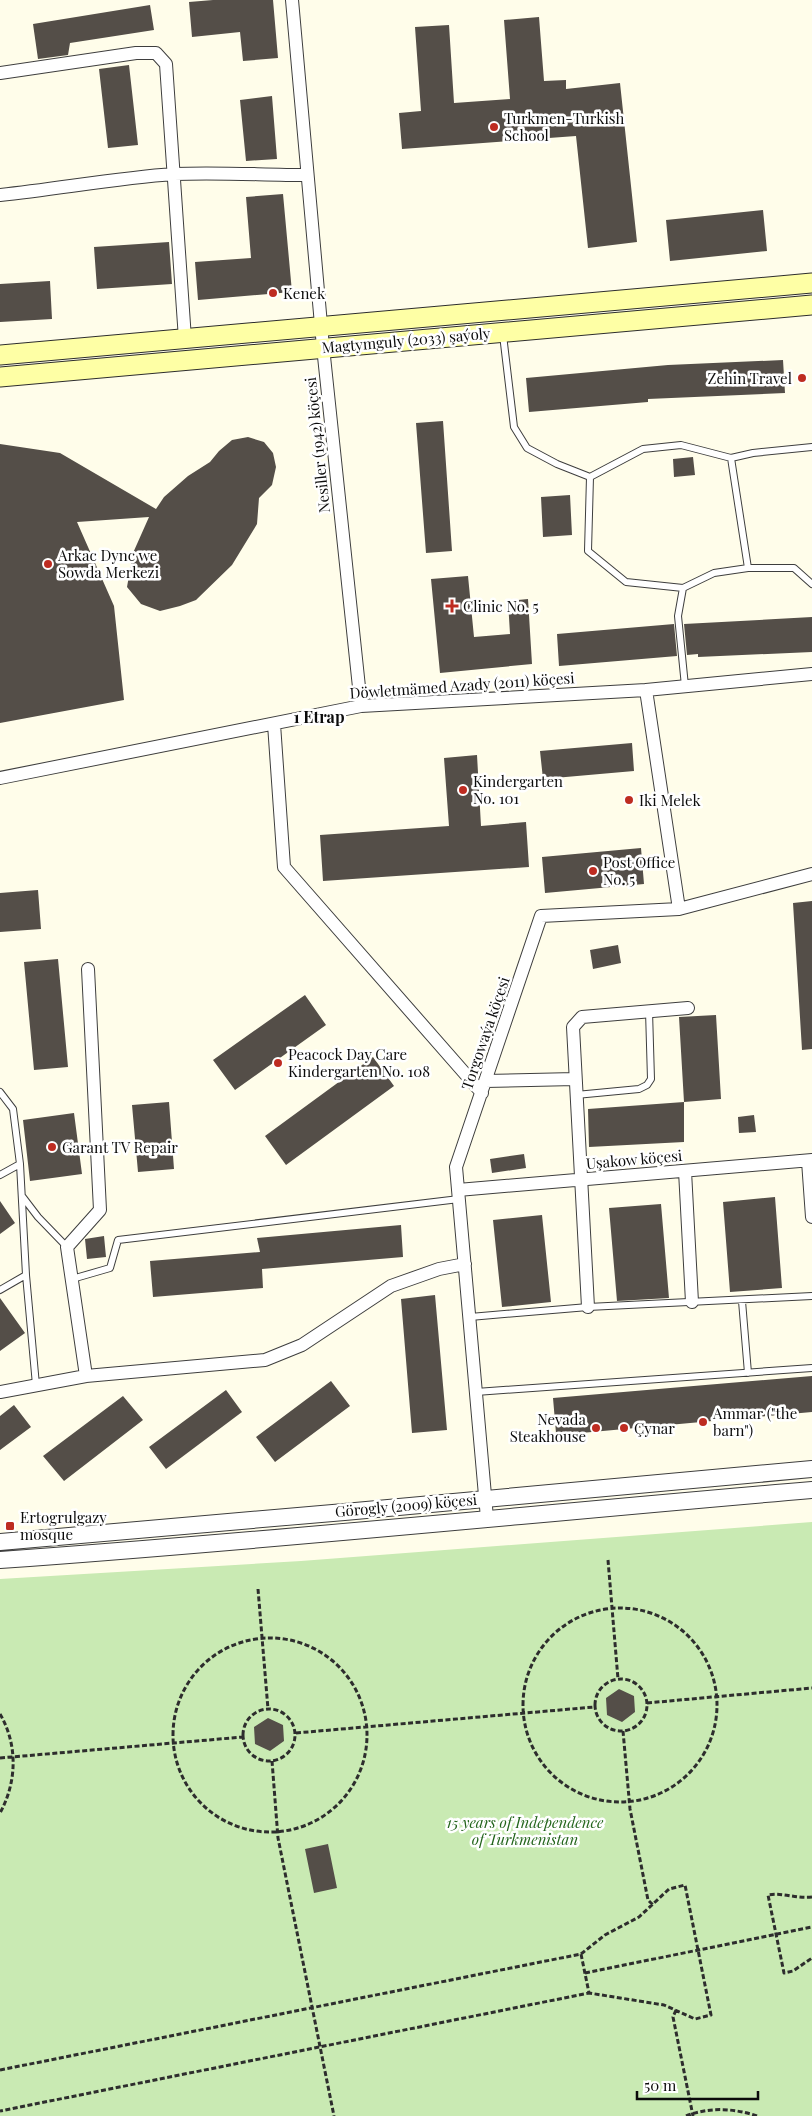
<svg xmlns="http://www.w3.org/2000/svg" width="812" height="2116" viewBox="0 0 812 2116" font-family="'Playfair Display',serif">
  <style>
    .green { fill: #c9eab3 }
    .building { fill: #544e48 }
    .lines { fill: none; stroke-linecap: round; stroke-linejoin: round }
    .service-casing { stroke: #3e3e3e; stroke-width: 8 }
    .minor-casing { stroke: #3e3e3e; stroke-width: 14 }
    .tertiary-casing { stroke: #3e3e3e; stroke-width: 18 }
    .secondary-casing { stroke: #2d2d2d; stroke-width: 21 }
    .path { stroke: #2d2d2d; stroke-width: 3; stroke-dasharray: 5 2.5; stroke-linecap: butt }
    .service { stroke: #fff; stroke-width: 6 }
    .minor { stroke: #fff; stroke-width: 12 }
    .tertiary { stroke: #fff; stroke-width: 16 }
    .secondary { stroke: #feffa5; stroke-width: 19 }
    .poi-dot { fill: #be2c21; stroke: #fff; stroke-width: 2 }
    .labels { text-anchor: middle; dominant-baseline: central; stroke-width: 5; stroke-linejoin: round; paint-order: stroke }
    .poi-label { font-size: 15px; fill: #0b0b0b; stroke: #fff; text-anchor: start }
    .street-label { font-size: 15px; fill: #0b0b0b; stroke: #fff }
    .park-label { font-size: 15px; font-style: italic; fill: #22641b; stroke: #fff }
    .neighbourhood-label { font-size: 16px; font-weight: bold; fill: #0b0b0b; stroke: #fff }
  </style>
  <rect width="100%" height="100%" fill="#fffdea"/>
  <path class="green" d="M 812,1522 L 812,2116 L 0,2116 L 0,1579 L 301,1561 Z"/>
  <path class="building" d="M 213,0 L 273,0 L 278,58 L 243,61 L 240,32 L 192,37 L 189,2 Z
    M 150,5 L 154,30 L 70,43 L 68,55 L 38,59 L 33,24 Z
    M 539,17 L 544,81 L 566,80 L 566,89 L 620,83 L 637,242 L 588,248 L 576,136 L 402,149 L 399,113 L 421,111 L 415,27 L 449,25 L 454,103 L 510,99 L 504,20 Z
    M 129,65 L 138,145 L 108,148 L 99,69 Z
    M 272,96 L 277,159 L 246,161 L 240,100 Z
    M 283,194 L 292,292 L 198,300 L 195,262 L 251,258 L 246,197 Z
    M 763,210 L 767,251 L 670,261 L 666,220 Z
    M 169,242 L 172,284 L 97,289 L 94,247 Z
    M 50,281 L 52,319 L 0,322 L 0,284 Z
    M 783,360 L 785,393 L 648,399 L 648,402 L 529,412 L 526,378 L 668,365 Z
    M 443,421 L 452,551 L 426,553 L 416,423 Z
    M 248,437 L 264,442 L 273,453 L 276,467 L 272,485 L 259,498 L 257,524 L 232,565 L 196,600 L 180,606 L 160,611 L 141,604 L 127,587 L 133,553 L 149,517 L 77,522 L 114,606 L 124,700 L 0,723 L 0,444 L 60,453 L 156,509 L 164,497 L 188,476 L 210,462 L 219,451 L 232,440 Z
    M 693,457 L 695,475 L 674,477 L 673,459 Z
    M 570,495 L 572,535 L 543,537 L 541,497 Z
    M 468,576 L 474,637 L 510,634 L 508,601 L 528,599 L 532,664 L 440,673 L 431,579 Z
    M 812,617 L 812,652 L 698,657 L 698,654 L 687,655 L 684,624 Z
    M 674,624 L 677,656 L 559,666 L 557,634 Z
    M 632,743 L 634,771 L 543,779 L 540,751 Z
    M 477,755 L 481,826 L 526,822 L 529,867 L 323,881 L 320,835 L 449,826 L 444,758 Z
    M 641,848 L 644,884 L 545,893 L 542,857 Z
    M 38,890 L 41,929 L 0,932 L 0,893 Z
    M 812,901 L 812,1049 L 802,1050 L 793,903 Z
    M 618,945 L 621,963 L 593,969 L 590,950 Z
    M 58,959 L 68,1067 L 34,1070 L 24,962 Z
    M 305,995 L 326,1025 L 235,1090 L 213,1060 Z
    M 716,1015 L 721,1099 L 684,1102 L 679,1017 Z
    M 373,1057 L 394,1086 L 286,1165 L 265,1136 Z
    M 169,1102 L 174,1169 L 138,1172 L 132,1105 Z
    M 684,1102 L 684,1142 L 589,1147 L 588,1109 Z
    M 74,1113 L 82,1174 L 30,1181 L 23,1120 Z
    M 754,1115 L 756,1132 L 739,1133 L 738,1117 Z
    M 524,1154 L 526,1168 L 492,1173 L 490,1159 Z
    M 775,1197 L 782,1288 L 730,1292 L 723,1202 Z
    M 0,1201 L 15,1223 L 0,1234 Z
    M 661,1204 L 669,1298 L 617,1301 L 609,1208 Z
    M 542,1215 L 551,1302 L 502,1307 L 493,1220 Z
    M 401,1225 L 403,1257 L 262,1269 L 263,1288 L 153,1297 L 150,1261 L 260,1252 L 257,1238 Z
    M 104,1236 L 106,1257 L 87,1259 L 85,1239 Z
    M 435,1295 L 447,1430 L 412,1433 L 401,1299 Z
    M 0,1298 L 25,1333 L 0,1351 Z
    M 812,1376 L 812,1412 L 559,1435 L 559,1433 L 556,1433 L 553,1398 Z
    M 331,1381 L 350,1406 L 275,1462 L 256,1437 Z
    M 226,1390 L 242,1412 L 166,1469 L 149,1447 Z
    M 123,1396 L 143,1420 L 64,1481 L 43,1456 Z
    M 14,1405 L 31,1427 L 0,1450 L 0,1416 Z
    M 619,1689 L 634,1696 L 635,1712 L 622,1722 L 607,1715 L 606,1698 Z
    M 268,1718 L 283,1725 L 284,1741 L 270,1751 L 255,1744 L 254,1727 Z
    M 328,1844 L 337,1888 L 314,1893 L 305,1849 Z"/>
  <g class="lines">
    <defs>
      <path id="service" d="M 503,335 L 514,427 L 527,448 L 557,464 L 590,477 L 643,449 L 681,445 L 731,458 L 753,453 L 812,447
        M 731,458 L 748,568
        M 590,477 L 588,551 L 626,582 L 683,588
        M 685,686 L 678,616 L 683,588 L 714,573 L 748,568 L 794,568 L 812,584
        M 0,1092 L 13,1109 L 20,1164 L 0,1175
        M 576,1095 L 639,1089 L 647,1085 L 651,1079 L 649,1011
        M 20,1164 L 26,1275
        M 22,1196 L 38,1217 L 67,1247
        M 72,1279 L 110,1268 L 118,1240 L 459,1199
        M 0,1290 L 26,1275 L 36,1385
        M 742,1301 L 748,1373
        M 470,1317 L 588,1307 L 812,1296
        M 476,1392 L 812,1368"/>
      <path id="minor" d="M 292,0 L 323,347 L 361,706
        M 0,73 L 136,53 L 156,53 L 166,64 L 185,339
        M 0,195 C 58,189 116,178 174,174 C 218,172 263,175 307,175
        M 274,724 L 284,867 L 482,1093
        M 0,778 L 361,706 L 646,690 L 812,674
        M 679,909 L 812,874
        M 485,1081 L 575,1079
        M 808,1161 L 812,1217
        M 685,1171 L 692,1302
        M 458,1190 L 812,1160
        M 588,1307 L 573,1027 L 582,1017 L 688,1008
        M 86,1376 L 67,1247 L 100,1210 L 88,969
        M 0,1392 L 86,1376 L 265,1360 L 302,1345 L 391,1286 L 439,1269 L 465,1264
        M 487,1518 L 456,1167 L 541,916 L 679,909 L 646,690"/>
      <path id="tertiary" d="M 0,1542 C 271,1520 541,1493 812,1469
        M 0,1560 C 271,1541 541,1513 812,1490"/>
      <path id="secondary" d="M 0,355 L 812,283
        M 0,377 L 812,305"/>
    </defs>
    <use href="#service" class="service-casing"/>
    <use href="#minor" class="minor-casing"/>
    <use href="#tertiary" class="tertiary-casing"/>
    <use href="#secondary" class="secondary-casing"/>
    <path class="path" d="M 608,1560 L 618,1679
      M 258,1589 L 268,1709
      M523 1705a97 97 0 1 1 194 0a97 97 0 1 1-194 0Z
      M173 1735a97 97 0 1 1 194 0a97 97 0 1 1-194 0Z
      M595 1705a26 26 0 1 1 52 0a26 26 0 1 1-52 0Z
      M 647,1703 L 812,1688
      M243 1735a26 26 0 1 1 52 0a26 26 0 1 1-52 0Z
      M 0,1714 C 18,1745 17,1782 0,1813
      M 623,1731 L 630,1809 L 648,1900 L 653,1905
      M 296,1733 L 594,1707
      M 0,1758 L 243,1737
      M 272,1761 L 278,1838 L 334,2116
      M 812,1897 C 796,1899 782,1892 768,1895 L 784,1973 L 793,1971 L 812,1958
      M 581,1954 L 605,1935 L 639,1917 L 669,1889 L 685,1885 L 711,2015 L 695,2019 L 664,2005 L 589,1993
      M 585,1973 L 812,1927
      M 676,2010 L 673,2017 L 693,2116
      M 0,2070 L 581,1954 L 589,1993 L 0,2111
      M 686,2116 C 709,2107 733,2108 757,2116"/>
    <use href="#service" class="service"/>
    <use href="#minor" class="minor"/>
    <use href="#tertiary" class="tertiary"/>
    <use href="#secondary" class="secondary"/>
  </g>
  <g class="poi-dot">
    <circle cx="494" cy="127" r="5"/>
    <circle cx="273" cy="293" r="5"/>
    <circle cx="802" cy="378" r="5"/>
    <circle cx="48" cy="564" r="5"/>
    <path d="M449.5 598.5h5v5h5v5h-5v5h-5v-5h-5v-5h5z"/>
    <circle cx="463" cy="790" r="5"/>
    <circle cx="629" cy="800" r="5"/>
    <circle cx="593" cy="871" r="5"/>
    <circle cx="278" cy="1063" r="5"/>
    <circle cx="52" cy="1147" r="5"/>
    <circle cx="703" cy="1422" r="5"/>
    <circle cx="596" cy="1428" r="5"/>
    <circle cx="624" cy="1428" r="5"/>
    <rect x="5" y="1521" width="10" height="10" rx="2.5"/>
  </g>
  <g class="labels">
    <g class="poi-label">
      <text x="504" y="118">Turkmen-Turkish<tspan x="504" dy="17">School</tspan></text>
      <text x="283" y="293">Kenek</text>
      <text x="792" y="378" text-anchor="end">Zehin Travel</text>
      <text x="58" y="555">Arkac Dync we<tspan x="58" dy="17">Sowda Merkezi</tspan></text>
      <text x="463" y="606">Clinic No. 5</text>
      <text x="473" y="781">Kindergarten<tspan x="473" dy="17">No. 101</tspan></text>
      <text x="639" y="800">Iki Melek</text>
      <text x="603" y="862">Post Office<tspan x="603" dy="17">No. 5</tspan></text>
      <text x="288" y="1054">Peacock Day Care<tspan x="288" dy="17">Kindergarten No. 108</tspan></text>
      <text x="62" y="1147">Garant TV Repair</text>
      <text x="713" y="1413">Ammar ("the<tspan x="713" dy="17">barn")</tspan></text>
      <text x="586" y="1419" text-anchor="end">Nevada<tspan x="586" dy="17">Steakhouse</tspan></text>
      <text x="634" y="1428">Çynar</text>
      <text x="20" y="1517">Ertogrulgazy<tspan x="20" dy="17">mosque</tspan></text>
    </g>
    <g class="street-label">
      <text transform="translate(406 340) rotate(-5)">Magtymguly (2033) şaýoly</text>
      <text transform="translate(317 445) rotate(-96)">Nesiller (1942) köçesi</text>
      <text transform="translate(462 685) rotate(-4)">Döwletmämed Azady (2011) köçesi</text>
      <text transform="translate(485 1033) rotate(-71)">Torgowaýa köçesi</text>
      <text transform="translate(634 1159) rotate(-5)">Uşakow köçesi</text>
      <text transform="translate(406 1505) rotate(-5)">Görogly (2009) köçesi</text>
    </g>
    <g class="park-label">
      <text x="525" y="1822">15 years of Independence<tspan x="525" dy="17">of Turkmenistan</tspan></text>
    </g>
    <g class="neighbourhood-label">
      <text x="319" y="716">1 Etrap</text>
    </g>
  </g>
  <path d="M637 2091v8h121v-8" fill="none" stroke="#0b0b0b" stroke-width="2.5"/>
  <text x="644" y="2091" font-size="15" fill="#0b0b0b" stroke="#ffffff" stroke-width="4" paint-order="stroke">50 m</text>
</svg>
